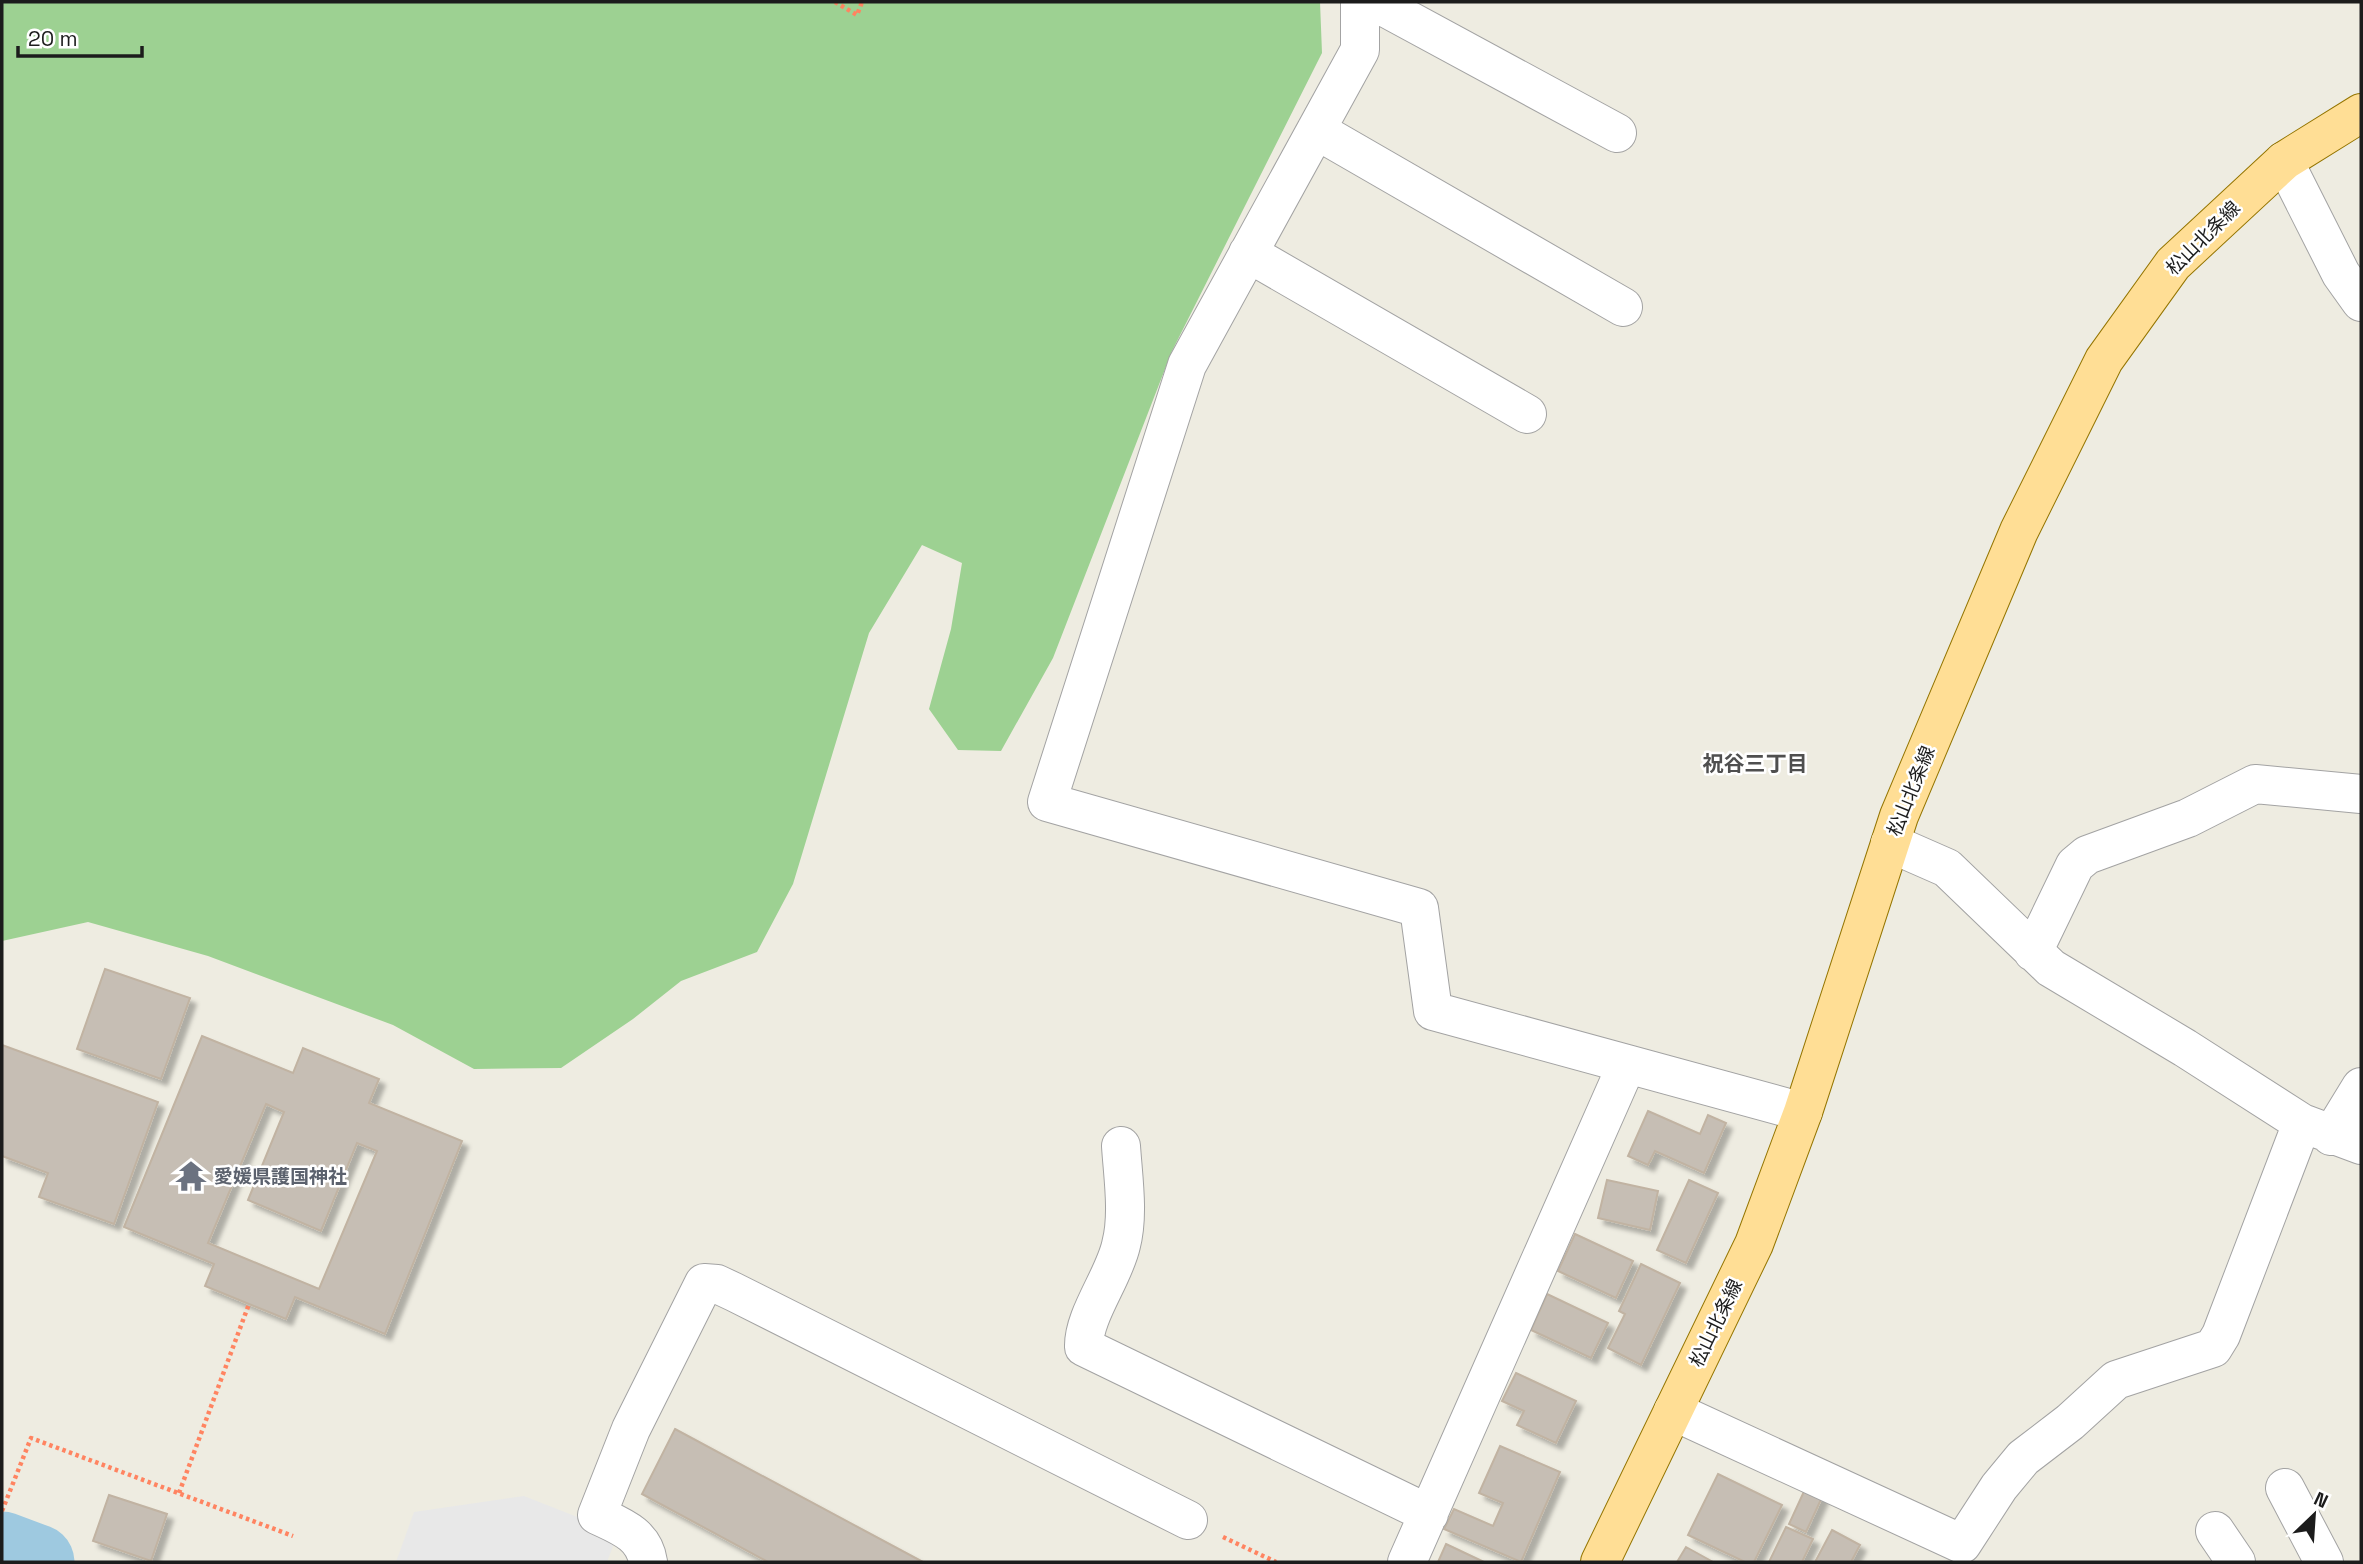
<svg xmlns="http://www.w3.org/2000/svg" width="2363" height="1564" viewBox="0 0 2363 1564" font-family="'Space Grotesk','Noto Sans JP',sans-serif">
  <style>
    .forest { fill: #9dd192 }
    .parking { fill: #e8e8e8 }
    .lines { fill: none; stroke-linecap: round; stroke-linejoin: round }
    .river { stroke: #9ec9e0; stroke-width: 75 }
    .building { fill: #c6beb4; stroke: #c1b3a2; stroke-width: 2; fill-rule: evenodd; filter: url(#shadow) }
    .street-casing { stroke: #a3a3a3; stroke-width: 40 }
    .primary-casing { stroke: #947500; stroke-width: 40 }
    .path { stroke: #ff8461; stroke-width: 4.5; stroke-dasharray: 3.5 3.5; stroke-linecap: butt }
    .street { stroke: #fff; stroke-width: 38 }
    .primary { stroke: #ffde95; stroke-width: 38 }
    .labels { text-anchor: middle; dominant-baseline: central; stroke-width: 5; stroke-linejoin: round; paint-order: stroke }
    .street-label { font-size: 19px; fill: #1c1c1c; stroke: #fff }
    .worship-label { font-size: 19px; font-weight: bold; fill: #5b616d; stroke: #fff; text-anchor: start }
    .neighbourhood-label { font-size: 21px; font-weight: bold; fill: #4f4f4f; stroke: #fff }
  </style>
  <defs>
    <filter id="shadow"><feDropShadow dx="6" dy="6" stdDeviation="2" flood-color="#0004"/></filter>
  </defs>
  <rect width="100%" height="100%" fill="#eeece1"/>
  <path class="forest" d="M 2,2 L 1320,2 L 1322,53 L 1172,351 L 1053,658 L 1001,751 L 958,750 L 929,709 L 951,629 L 962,563 L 922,545 L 869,633 L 793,884 L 757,952 L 681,981 L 633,1019 L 561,1068 L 474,1069 L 393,1025 L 208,956 L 88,922 L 2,941 Z"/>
  <path class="parking" d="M 524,1496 L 618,1533 L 607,1562 L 396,1562 L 414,1512 Z"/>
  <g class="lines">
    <path class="river" d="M 2,1549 L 37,1562"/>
  </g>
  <path class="building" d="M 105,969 L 190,998 L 161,1079 L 77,1049 Z
    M 202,1036 L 293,1073 L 303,1048 L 379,1079 L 369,1103 L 462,1141 L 385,1334 L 295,1297 L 286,1319 L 249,1304 L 205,1286 L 214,1264 L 124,1227 ZM 266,1104 L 284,1112 L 248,1200 L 321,1231 L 357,1143 L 377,1151 L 319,1289 L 208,1243 Z
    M 2,1045 L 158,1102 L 114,1224 L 39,1197 L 48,1173 L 2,1156 Z
    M 1648,1111 L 1700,1134 L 1708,1115 L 1726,1123 L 1704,1173 L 1655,1151 L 1648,1165 L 1628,1156 Z
    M 1607,1180 L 1658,1191 L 1650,1230 L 1598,1218 Z
    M 1689,1180 L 1718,1193 L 1686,1263 L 1657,1250 Z
    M 1575,1234 L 1633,1261 L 1616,1298 L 1558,1271 Z
    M 1641,1264 L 1680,1283 L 1641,1365 L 1608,1348 L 1625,1314 L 1619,1311 Z
    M 1547,1294 L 1608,1323 L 1591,1358 L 1531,1330 Z
    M 1516,1373 L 1576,1401 L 1556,1443 L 1517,1425 L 1524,1411 L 1502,1401 Z
    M 675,1429 L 923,1562 L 768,1562 L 642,1494 Z
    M 1500,1446 L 1560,1472 L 1521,1562 L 1444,1529 L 1454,1509 L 1493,1526 L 1503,1503 L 1479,1493 Z
    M 1718,1474 L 1782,1505 L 1754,1562 L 1745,1562 L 1688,1535 Z
    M 1806,1487 L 1823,1495 L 1806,1532 L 1789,1524 Z
    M 109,1495 L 167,1514 L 151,1561 L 93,1541 Z
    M 1786,1527 L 1813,1539 L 1802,1562 L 1769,1562 Z
    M 1832,1530 L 1860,1545 L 1851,1562 L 1815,1562 Z
    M 1446,1544 L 1484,1562 L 1438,1562 Z
    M 1686,1547 L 1713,1562 L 1677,1562 Z"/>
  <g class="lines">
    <defs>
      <path id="street" d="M 1360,2 L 1360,50 L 1187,365 L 1047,802 L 1419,908 L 1433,1011 L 1803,1112
        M 1375,2 L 1617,133
        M 1316,130 L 1623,307
        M 2284,161 L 2341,274 L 2361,302
        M 1248,253 L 1527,414
        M 1890,843 L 1947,868 L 2051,968 L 2185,1048 L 2302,1123 L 2361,1145
        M 2033,952 L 2075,865 L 2087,855 L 2188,818 L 2255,784 L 2361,794
        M 2331,1136 L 2361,1087
        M 1121,1146 C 1123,1177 1129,1215 1121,1245 C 1114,1277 1083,1316 1084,1347 L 1429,1514
        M 1673,1411 L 1962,1544 L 1999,1487 L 2023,1458 L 2070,1422 L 2116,1380 L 2213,1348 L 2221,1335 L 2302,1123
        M 2285,1488 L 2324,1562
        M 2215,1531 L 2236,1562
        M 648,1562 C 644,1534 620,1526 597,1515 L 631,1429 L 704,1283 L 717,1284 L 734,1292 L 1188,1520
        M 1407,1562 L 1627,1064"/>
      <path id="primary" d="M 1600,1562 L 1754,1244 L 1803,1112 L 1899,816 L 2019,531 L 2104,360 L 2173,264 L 2284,161 L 2361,113"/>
    </defs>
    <use href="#street" class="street-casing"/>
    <use href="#primary" class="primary-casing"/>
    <path class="path" d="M 835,2 L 857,15 L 862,2
      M 179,1493 L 249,1304
      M 2,1511 L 31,1438 L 293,1536
      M 1223,1537 L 1276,1562"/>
    <use href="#street" class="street"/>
    <use href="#primary" class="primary"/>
  </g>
  <defs>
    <symbol id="temple-bare" viewBox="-9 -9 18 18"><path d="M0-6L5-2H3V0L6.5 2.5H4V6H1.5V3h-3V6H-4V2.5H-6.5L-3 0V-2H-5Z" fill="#6b7280" stroke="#fff" stroke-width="2.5" paint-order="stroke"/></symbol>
  </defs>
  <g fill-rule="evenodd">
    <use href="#temple-bare" x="169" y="1154" width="44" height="44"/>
  </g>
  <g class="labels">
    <g class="street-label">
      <text transform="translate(2203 238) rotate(-45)">松山北条線</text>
      <text transform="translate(1911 791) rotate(-68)">松山北条線</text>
      <text transform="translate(1716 1323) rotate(-64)">松山北条線</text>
    </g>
    <g class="worship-label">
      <text x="214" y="1176">愛媛県護国神社</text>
    </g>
    <g class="neighbourhood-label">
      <text x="1755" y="763">祝谷三丁目</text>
    </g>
  </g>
  <rect width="2363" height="1564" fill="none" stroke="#1c1c1c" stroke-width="7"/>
  <g transform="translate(2314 1515) rotate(25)" stroke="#ffffff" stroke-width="5" paint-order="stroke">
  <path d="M0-5L12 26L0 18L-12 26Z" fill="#1c1c1c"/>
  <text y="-10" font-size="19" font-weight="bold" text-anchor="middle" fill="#1c1c1c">N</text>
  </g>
  <path d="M18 46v10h124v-10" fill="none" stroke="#1c1c1c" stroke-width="3.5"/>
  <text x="28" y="46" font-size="21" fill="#1c1c1c" stroke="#ffffff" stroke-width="5" paint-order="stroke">20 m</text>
</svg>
